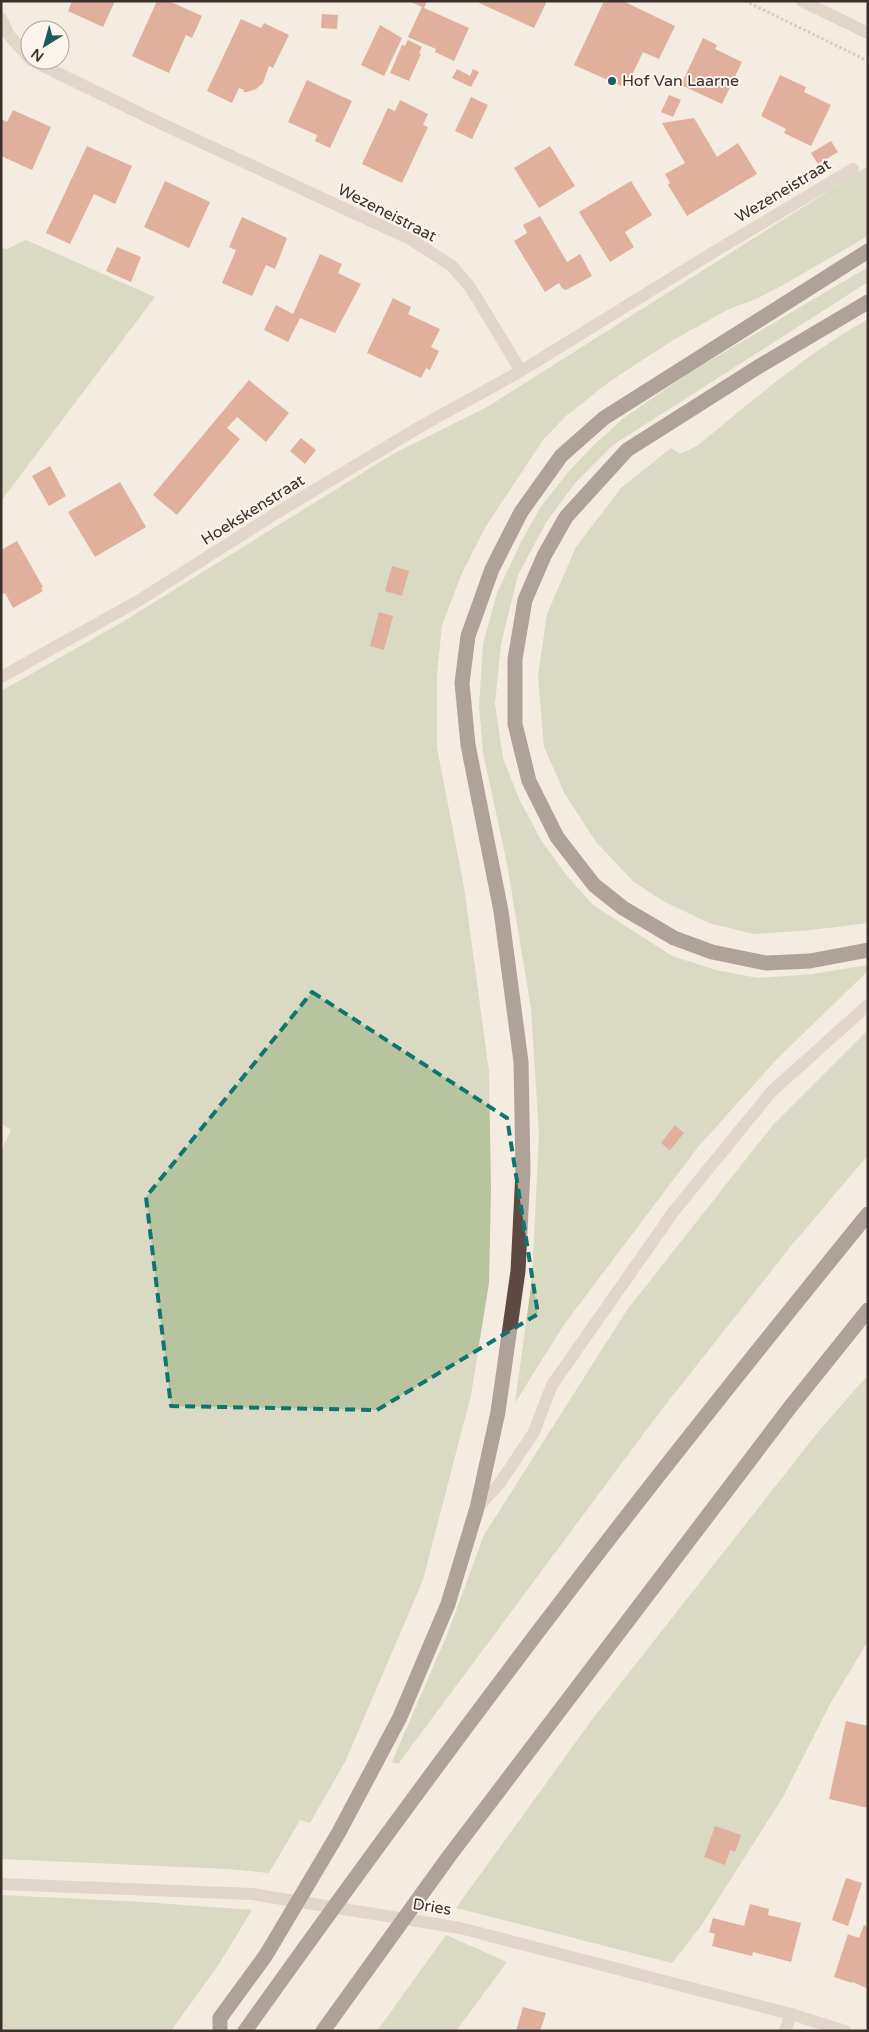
<svg xmlns="http://www.w3.org/2000/svg" width="869" height="2032" viewBox="0 0 869 2032" font-family="'Varela Round',sans-serif">
  <style>
    .green { fill: #b8c4a0 }
    .building { fill: #c8694b }
    .lines { fill: none; stroke-linecap: round; stroke-linejoin: round }
    .path { stroke: #b9a596; stroke-width: 3; stroke-dasharray: 2.5 2.5; stroke-linecap: butt }
    .minor { stroke: #cdbbac; stroke-width: 12 }
    .highway { stroke: #5c4a42; stroke-width: 15 }
    .marked { fill: none; stroke: #0f766e; stroke-width: 4; stroke-dasharray: 10 6; stroke-linejoin: round }
    .poi-dot { fill: #1f5a5e; stroke: #fbf5ee; stroke-width: 2 }
    .labels { text-anchor: middle; dominant-baseline: central; stroke-width: 4; stroke-linejoin: round; paint-order: stroke }
    .poi-label { font-size: 16px; fill: #3b302b; stroke: #fbf5ee; text-anchor: start }
    .street-label { font-size: 16px; fill: #3b302b; stroke: #fbf5ee }
  </style>
  <rect width="100%" height="100%" fill="#f4ebe1"/>
  <path class="green" d="M 868,166 L 868,236 L 783,285 L 756,299 L 731,308 L 673,340 L 609,382 L 566,416 L 543,440 L 486,526 L 462,573 L 442,625 L 437,674 L 437,748 L 464,887 L 489,1071 L 491,1190 L 489,1283 L 471,1395 L 423,1580 L 345,1762 L 310,1823 L 300,1820 L 269,1873 L 228,1869 L 1,1859 L 1,1151 L 11,1130 L 1,1123 L 1,691 L 119,624 L 393,454 L 487,407 Z
    M 26,240 L 155,297 L 1,501 L 1,248 L 7,249 Z
    M 868,267 L 868,282 L 613,445 L 576,482 L 547,521 L 518,575 L 501,644 L 495,704 L 503,758 L 519,799 L 541,840 L 567,876 L 593,905 L 672,956 L 716,970 L 758,978 L 812,974 L 868,965 L 868,971 L 777,1059 L 698,1147 L 563,1326 L 515,1403 L 532,1279 L 539,1135 L 531,1008 L 507,864 L 483,752 L 479,707 L 483,644 L 497,593 L 521,542 L 540,508 L 568,472 L 595,444 L 625,417 L 689,373 Z
    M 868,319 L 868,923 L 812,930 L 754,934 L 709,923 L 663,901 L 634,882 L 596,842 L 565,794 L 544,747 L 538,676 L 547,614 L 576,547 L 621,488 L 671,448 L 680,454 L 697,446 C 752,401 806,354 868,319 Z
    M 868,1030 L 868,1155 L 791,1246 L 659,1413 L 398,1764 L 392,1762 L 447,1635 L 484,1535 L 627,1310 L 772,1126 Z
    M 868,1375 L 868,1641 L 830,1704 L 783,1797 L 701,1926 L 672,1963 L 456,1908 L 591,1721 L 818,1432 Z
    M 1,1895 L 143,1902 L 252,1910 L 219,1964 L 171,2031 L 1,2031 Z
    M 446,1935 L 507,1962 L 456,2031 L 377,2031 Z"/>
  <path class="building" d="M 72,1 L 115,1 L 103,27 L 68,11 Z
    M 157,1 L 169,1 L 202,16 L 192,38 L 186,35 L 169,73 L 132,56 Z
    M 409,1 L 427,1 L 424,8 L 469,28 L 454,61 L 435,52 L 436,49 L 408,37 L 422,7 Z
    M 480,1 L 547,1 L 534,28 L 479,3 Z
    M 604,1 L 623,1 L 675,26 L 659,59 L 643,52 L 626,88 L 574,65 Z
    M 322,14 L 338,15 L 337,29 L 321,28 Z
    M 241,19 L 261,28 L 264,23 L 289,35 L 273,68 L 269,66 L 263,83 L 256,89 L 247,92 L 243,92 L 244,90 L 239,88 L 232,103 L 207,91 Z
    M 380,25 L 402,38 L 384,76 L 361,65 Z
    M 703,38 L 717,45 L 715,49 L 742,62 L 722,104 L 681,85 Z
    M 408,40 L 422,47 L 419,53 L 421,54 L 409,81 L 390,73 L 402,45 L 405,46 Z
    M 457,69 L 470,76 L 473,69 L 479,72 L 471,87 L 452,78 Z
    M 780,75 L 806,87 L 804,92 L 831,105 L 811,146 L 784,133 L 786,129 L 761,116 Z
    M 307,80 L 352,101 L 330,148 L 315,141 L 317,135 L 288,122 Z
    M 669,95 L 681,100 L 673,117 L 661,112 Z
    M 471,97 L 488,105 L 472,139 L 455,131 Z
    M 400,100 L 428,114 L 423,125 L 428,127 L 402,183 L 362,164 L 388,108 L 395,111 Z
    M 13,110 L 51,127 L 32,170 L 1,156 L 1,119 L 7,122 Z
    M 694,118 L 717,157 L 738,143 L 757,174 L 687,216 L 668,185 L 670,183 L 665,174 L 685,163 L 662,123 Z
    M 831,141 L 838,152 L 818,164 L 811,153 Z
    M 87,146 L 132,166 L 115,204 L 94,194 L 70,244 L 46,233 Z
    M 550,146 L 575,186 L 539,208 L 514,168 Z
    M 165,181 L 210,202 L 189,248 L 144,227 Z
    M 631,181 L 652,215 L 625,232 L 634,247 L 610,262 L 579,212 Z
    M 540,216 L 567,262 L 580,254 L 592,276 L 566,290 L 562,288 L 559,283 L 545,292 L 514,241 L 527,233 L 523,225 Z
    M 242,217 L 287,238 L 275,269 L 266,265 L 252,296 L 222,283 L 236,250 L 229,247 Z
    M 117,247 L 141,257 L 131,282 L 106,271 Z
    M 320,254 L 342,264 L 338,273 L 361,284 L 335,333 L 300,318 L 288,342 L 264,330 L 276,305 L 293,314 Z
    M 393,298 L 411,307 L 408,314 L 440,329 L 431,347 L 439,351 L 430,370 L 426,368 L 421,378 L 367,353 Z
    M 249,380 L 289,413 L 266,442 L 237,417 L 227,428 L 240,439 L 177,515 L 153,495 Z
    M 301,438 L 316,450 L 305,464 L 290,451 Z
    M 50,466 L 66,496 L 49,506 L 32,476 Z
    M 120,482 L 146,527 L 95,557 L 68,512 Z
    M 17,541 L 43,587 L 41,588 L 43,591 L 13,608 L 5,593 L 3,594 L 1,592 L 1,550 Z
    M 392,566 L 409,571 L 402,596 L 385,591 Z
    M 379,612 L 393,616 L 384,650 L 370,646 Z
    M 675,1125 L 684,1133 L 670,1150 L 661,1143 Z
    M 846,1721 L 868,1726 L 868,1808 L 829,1799 Z
    M 715,1826 L 741,1835 L 735,1852 L 730,1850 L 725,1865 L 704,1857 Z
    M 846,1878 L 862,1883 L 848,1926 L 832,1920 Z
    M 750,1904 L 769,1909 L 768,1915 L 801,1923 L 791,1962 L 753,1952 L 752,1956 L 712,1946 L 715,1934 L 709,1932 L 713,1918 L 744,1926 Z
    M 864,1925 L 868,1927 L 868,1989 L 853,1982 L 852,1983 L 834,1977 L 848,1934 L 859,1938 Z
    M 523,2007 L 546,2013 L 540,2031 L 516,2031 Z"/>
  <g class="lines">
    <path class="path" d="M 745,1 L 868,61"/>
    <path class="minor" d="M 802,1 L 868,33
      M 1,18 L 9,35 L 30,59
      M 31,60 L 162,124 L 410,239 L 452,266 L 470,287 L 521,371 L 717,250 L 853,169
      M 1,677 L 138,601 L 278,512 L 423,425 L 521,371
      M 477,1508 L 500,1483 L 534,1432 L 552,1385 L 674,1211 L 772,1091 L 868,1005
      M 1,1884 L 252,1894 L 460,1928 L 791,2014 L 845,2031
      M 785,2031 L 791,2014"/>
    <path class="highway" d="M 868,302 L 758,367 L 627,450 L 566,517 L 544,556 L 525,600 L 515,659 L 515,724 L 529,781 L 557,837 L 594,885 L 623,908 L 674,938 L 712,952 L 766,963 L 810,961 L 868,950
      M 220,2031 L 220,2018 L 266,1955 L 339,1832 L 400,1717 L 448,1604 L 477,1508 L 498,1412 L 518,1271 L 523,1171 L 521,1062 L 501,911 L 468,745 L 462,683 L 468,636 L 492,569 L 521,512 L 561,456 L 604,418 L 868,251
      M 245,2031 C 352,1881 461,1732 573,1586 C 669,1460 768,1337 868,1214
      M 323,2031 L 450,1855 L 791,1406 L 868,1310"/>
  </g>
  <path d="M0 0H869V2032H0ZM 312,992 L 507,1118 L 538,1314 L 377,1410 L 171,1406 L 146,1197 Z" fill="#f4ebe1" fill-opacity=".55" fill-rule="evenodd"/>
  <path class="marked" d="M 312,992 L 507,1118 L 538,1314 L 377,1410 L 171,1406 L 146,1197 Z"/>
  <circle class="poi-dot" cx="612" cy="81" r="5"/>
  <g class="labels">
    <g class="poi-label">
      <text x="622" y="81">Hof Van Laarne</text>
    </g>
    <g class="street-label">
      <text transform="translate(783 191) rotate(-31)">Wezeneistraat</text>
      <text transform="translate(387 213) rotate(27)">Wezeneistraat</text>
      <text transform="translate(253 510) rotate(-32)">Hoekskenstraat</text>
      <text transform="translate(432 1907) rotate(9)">Dries</text>
    </g>
  </g>
  <rect width="869" height="2032" fill="none" stroke="#3b302b" stroke-width="5"/>
  <g transform="translate(45 45) rotate(217)"><circle r="24" fill="#fbf5ee" stroke="#aea6a0"/>
  <path d="M0-4L9 19L0 12L-9 19Z" fill="#1f5a5e"/>
  <text y="-8" font-size="14" font-weight="bold" text-anchor="middle" fill="#3b302b">N</text>
  </g>
</svg>
